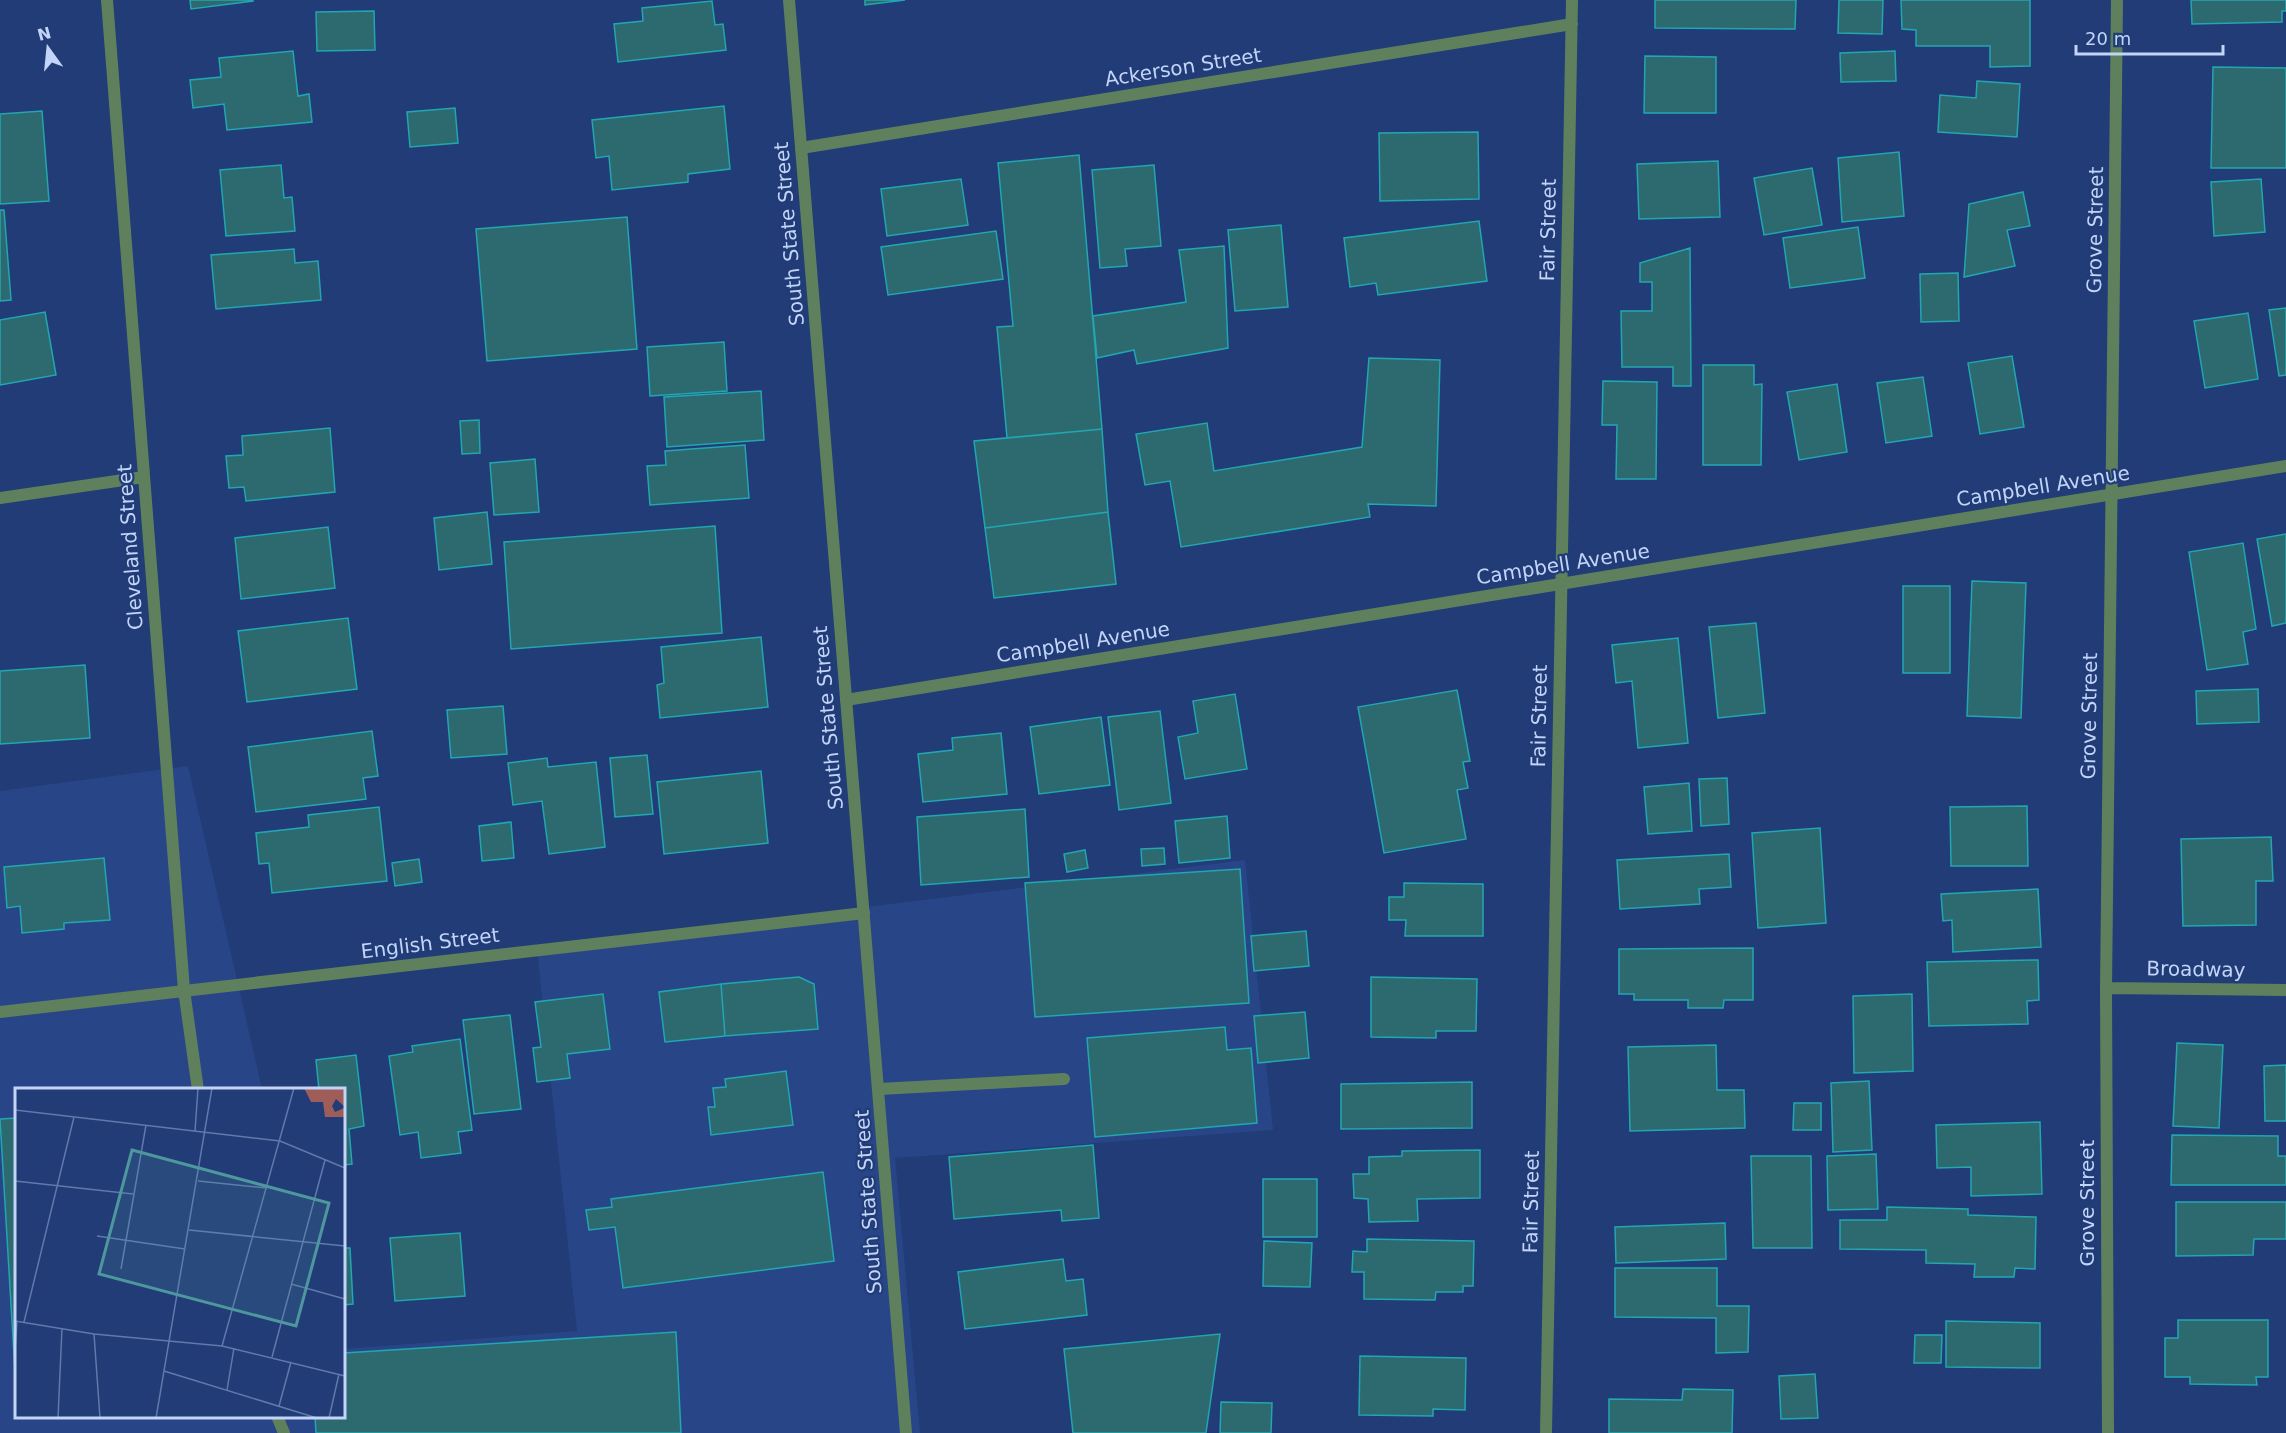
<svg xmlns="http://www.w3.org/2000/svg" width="2286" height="1433" viewBox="0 0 2286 1433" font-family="'DejaVu Sans',sans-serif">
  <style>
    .built { fill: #284687 }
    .building { fill: #2c6a70; stroke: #22a6b1; stroke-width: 1.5 }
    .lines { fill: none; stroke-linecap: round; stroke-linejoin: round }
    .service { stroke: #5f805d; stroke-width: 12 }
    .minor { stroke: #5f805d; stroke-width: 12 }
    .tertiary { stroke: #5f805d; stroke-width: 12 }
    .labels { text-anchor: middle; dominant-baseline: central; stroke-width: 4.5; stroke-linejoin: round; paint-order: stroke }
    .street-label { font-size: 20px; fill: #c2d4f8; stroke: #213c77 }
    .inset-road { fill: none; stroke: #6179ab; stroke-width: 1.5 }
    .view { fill: #4e979e; fill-opacity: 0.15; stroke: #4e979e; stroke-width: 3 }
    .inset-edge { fill: none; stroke: #c2d4f8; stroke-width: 3 }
  </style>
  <rect width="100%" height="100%" fill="#213c77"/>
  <path class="built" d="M 188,766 L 262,1089 L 16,1090 L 16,1416 L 344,1416 L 344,1349 L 577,1331 L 537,948 L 1245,860 L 1273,1130 L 895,1158 L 920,1433 L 0,1433 L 0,791 Z"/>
  <path class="building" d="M 190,0 L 253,0 L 253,1 L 191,9 Z
    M 865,0 L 905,0 L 865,5 Z
    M 1655,0 L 1796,0 L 1795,29 L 1655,28 Z
    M 1839,0 L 1883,0 L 1882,34 L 1838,33 Z
    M 1901,0 L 2030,0 L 2030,66 L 1990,67 L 1990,46 L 1916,46 L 1916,30 L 1902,29 Z
    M 2191,0 L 2286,0 L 2286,11 L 2282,11 L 2282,22 L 2192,24 Z
    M 712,1 L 715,25 L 723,24 L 726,50 L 618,62 L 614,24 L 643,21 L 642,8 Z
    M 374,11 L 375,50 L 317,51 L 316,12 Z
    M 293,51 L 298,96 L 309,94 L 312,122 L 227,130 L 224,104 L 193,108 L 190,80 L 221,77 L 219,58 Z
    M 1895,51 L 1896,81 L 1841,82 L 1840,53 Z
    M 1645,56 L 1716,57 L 1716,113 L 1644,113 Z
    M 2213,67 L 2286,68 L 2286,168 L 2211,168 Z
    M 1977,81 L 2020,84 L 2017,137 L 1938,132 L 1940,95 L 1976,98 Z
    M 724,106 L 730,169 L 688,174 L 688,182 L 612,190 L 609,156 L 596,158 L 592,120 Z
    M 455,108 L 458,143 L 410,147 L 407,112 Z
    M 42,111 L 49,201 L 0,204 L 0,114 Z
    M 1478,132 L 1479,199 L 1380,201 L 1379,133 Z
    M 1899,152 L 1904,216 L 1842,222 L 1838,158 Z
    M 1079,155 L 1102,429 L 1007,438 L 997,327 L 1013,326 L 998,163 Z
    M 1718,161 L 1720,217 L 1639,219 L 1637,164 Z
    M 281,165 L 284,198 L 292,197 L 295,231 L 226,236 L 220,170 Z
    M 1154,165 L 1161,246 L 1125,249 L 1127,266 L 1100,268 L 1092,170 Z
    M 1812,168 L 1822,225 L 1764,235 L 1754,178 Z
    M 961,179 L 968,225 L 887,236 L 881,189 Z
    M 2261,179 L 2265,232 L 2214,236 L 2211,182 Z
    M 2023,192 L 2030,226 L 2007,230 L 2015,266 L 1964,277 L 1969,204 Z
    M 0,210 L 4,210 L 11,300 L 0,301 Z
    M 627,217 L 637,349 L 487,361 L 476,229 Z
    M 1479,221 L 1487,281 L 1378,295 L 1376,283 L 1350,287 L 1344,238 Z
    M 1281,225 L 1288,307 L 1235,311 L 1228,230 Z
    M 1858,227 L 1865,278 L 1790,288 L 1783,238 Z
    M 996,231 L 1003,279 L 888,295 L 881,247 Z
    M 1224,246 L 1228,348 L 1137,364 L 1134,350 L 1097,358 L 1093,316 L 1186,302 L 1179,250 Z
    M 1690,248 L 1691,386 L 1673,386 L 1673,367 L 1622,367 L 1621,311 L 1652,311 L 1652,282 L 1640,282 L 1640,263 Z
    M 294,249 L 295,263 L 318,261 L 321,300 L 216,309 L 211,255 Z
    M 1958,273 L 1959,321 L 1921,322 L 1920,274 Z
    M 2286,308 L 2286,375 L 2279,376 L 2269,310 Z
    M 45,312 L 56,375 L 0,385 L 0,320 Z
    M 2248,313 L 2258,379 L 2205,388 L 2194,321 Z
    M 724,342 L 727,391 L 650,396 L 647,347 Z
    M 2012,356 L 2024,427 L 1980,434 L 1968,363 Z
    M 1369,358 L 1440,360 L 1436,506 L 1368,504 L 1370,517 L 1181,547 L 1170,481 L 1145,485 L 1136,434 L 1207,423 L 1214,471 L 1362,447 Z
    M 1703,365 L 1754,365 L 1754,385 L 1762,384 L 1761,465 L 1703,465 Z
    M 1923,377 L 1932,436 L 1886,443 L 1877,383 Z
    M 1603,381 L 1657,382 L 1656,479 L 1616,479 L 1617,425 L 1602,425 Z
    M 1837,384 L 1847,452 L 1799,460 L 1787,392 Z
    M 761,391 L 764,440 L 667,447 L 664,397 Z
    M 479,420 L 480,453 L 462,454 L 460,421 Z
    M 330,428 L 335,492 L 246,501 L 244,487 L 229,488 L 226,456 L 243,455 L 242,436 Z
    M 1102,429 L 1108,512 L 985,528 L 974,441 Z
    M 745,445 L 749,498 L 650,505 L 647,466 L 666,465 L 665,451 Z
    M 535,459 L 539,512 L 494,515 L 490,463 Z
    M 487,512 L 492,564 L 439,570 L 434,518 Z
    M 1108,512 L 1116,584 L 994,598 L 985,528 Z
    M 715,526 L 722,633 L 511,649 L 504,542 Z
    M 328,527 L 335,588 L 241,599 L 235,538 Z
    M 2286,534 L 2286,623 L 2272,626 L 2257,539 Z
    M 2243,543 L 2256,629 L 2243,632 L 2248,664 L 2207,670 L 2189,552 Z
    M 1972,581 L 2026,583 L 2021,718 L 1967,716 Z
    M 1903,586 L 1950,586 L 1950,673 L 1903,673 Z
    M 348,618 L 357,689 L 247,702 L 238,631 Z
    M 1756,623 L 1765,713 L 1718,718 L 1709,627 Z
    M 761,637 L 768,707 L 660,718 L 657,685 L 664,683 L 661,647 Z
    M 1678,638 L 1688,743 L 1638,748 L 1632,681 L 1616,683 L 1612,645 Z
    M 85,665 L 90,738 L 0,744 L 0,671 Z
    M 2258,689 L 2259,722 L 2197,724 L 2196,691 Z
    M 1457,690 L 1470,761 L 1463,762 L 1468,788 L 1457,790 L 1466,839 L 1384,853 L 1358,707 Z
    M 1235,694 L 1247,769 L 1185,779 L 1178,737 L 1198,733 L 1193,701 Z
    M 503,706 L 507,754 L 451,758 L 447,710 Z
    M 1160,711 L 1171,803 L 1119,810 L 1108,717 Z
    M 1101,717 L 1110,785 L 1039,794 L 1030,727 Z
    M 372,731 L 378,776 L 363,778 L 366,799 L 256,812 L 248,747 Z
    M 1001,733 L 1007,794 L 923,802 L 918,754 L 953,750 L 952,738 Z
    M 647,755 L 653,814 L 615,817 L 610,758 Z
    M 547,758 L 548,767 L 596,762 L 605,847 L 549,854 L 542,801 L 513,805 L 508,763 Z
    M 761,771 L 768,843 L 664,854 L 657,782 Z
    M 1727,778 L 1729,824 L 1701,826 L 1699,779 Z
    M 1689,783 L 1692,831 L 1648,834 L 1644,787 Z
    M 2027,806 L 2028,866 L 1951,866 L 1950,807 Z
    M 379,807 L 387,881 L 272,893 L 269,863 L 259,864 L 256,833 L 309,827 L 308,815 Z
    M 1025,809 L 1029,877 L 921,885 L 917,817 Z
    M 1227,816 L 1230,858 L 1179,863 L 1175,821 Z
    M 511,822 L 514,858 L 482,861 L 479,826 Z
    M 1820,828 L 1826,923 L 1758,928 L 1752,833 Z
    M 2271,837 L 2273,881 L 2256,881 L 2256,925 L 2183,926 L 2181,839 Z
    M 1164,848 L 1165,864 L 1142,866 L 1141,849 Z
    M 1085,850 L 1088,868 L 1067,872 L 1064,854 Z
    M 1729,854 L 1731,887 L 1699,889 L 1700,904 L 1620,909 L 1617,860 Z
    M 104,858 L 110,920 L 64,923 L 64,929 L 22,933 L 20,906 L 7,908 L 4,867 Z
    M 419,859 L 422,882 L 395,886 L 392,863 Z
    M 1240,869 L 1249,1003 L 1035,1017 L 1025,883 Z
    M 1404,883 L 1483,884 L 1483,936 L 1405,936 L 1406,920 L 1389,920 L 1389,897 L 1404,897 Z
    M 2038,889 L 2041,947 L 1953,952 L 1952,920 L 1943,921 L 1941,894 Z
    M 1306,931 L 1309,966 L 1254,971 L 1251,936 Z
    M 1753,948 L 1753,1000 L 1724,1000 L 1723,1008 L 1688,1008 L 1688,1000 L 1634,1000 L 1634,994 L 1619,994 L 1619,949 Z
    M 2038,960 L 2039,1000 L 2027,1001 L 2028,1024 L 1929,1026 L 1927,962 Z
    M 799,977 L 814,984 L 818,1029 L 725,1036 L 721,984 Z
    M 1371,977 L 1477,979 L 1476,1031 L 1436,1031 L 1436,1038 L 1371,1037 Z
    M 721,984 L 725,1036 L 665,1042 L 659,992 Z
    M 603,994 L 610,1049 L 567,1054 L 570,1078 L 537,1082 L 533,1048 L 541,1047 L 535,1002 Z
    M 1912,994 L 1913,1071 L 1854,1073 L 1853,996 Z
    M 1305,1012 L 1309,1058 L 1258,1063 L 1254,1016 Z
    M 510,1015 L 521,1109 L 474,1114 L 463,1020 Z
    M 1225,1027 L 1227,1050 L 1251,1048 L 1257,1123 L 1095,1137 L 1087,1038 Z
    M 460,1039 L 472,1130 L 458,1132 L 461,1153 L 421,1158 L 418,1132 L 400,1135 L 389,1056 L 413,1052 L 412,1046 Z
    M 2177,1043 L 2223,1045 L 2219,1128 L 2173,1126 Z
    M 1716,1045 L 1717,1090 L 1744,1090 L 1745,1128 L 1630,1131 L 1628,1047 Z
    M 356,1055 L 364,1126 L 349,1129 L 352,1164 L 344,1165 L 344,1090 L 319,1090 L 316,1060 Z
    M 2286,1065 L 2286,1121 L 2265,1121 L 2264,1066 Z
    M 786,1071 L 793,1125 L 711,1135 L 708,1107 L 715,1107 L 713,1088 L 726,1087 L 725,1079 Z
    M 1869,1081 L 1872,1150 L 1833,1152 L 1831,1083 Z
    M 1472,1082 L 1472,1128 L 1341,1129 L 1341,1084 Z
    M 1794,1103 L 1821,1103 L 1821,1130 L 1793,1130 Z
    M 16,1118 L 16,1389 L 0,1119 Z
    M 2040,1122 L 2042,1194 L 1971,1196 L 1971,1167 L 1937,1168 L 1936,1125 Z
    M 2172,1135 L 2278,1136 L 2278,1156 L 2286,1156 L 2286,1185 L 2171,1185 Z
    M 1093,1145 L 1099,1218 L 1062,1221 L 1061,1210 L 954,1219 L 949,1157 Z
    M 1480,1150 L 1480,1198 L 1417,1199 L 1418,1221 L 1369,1222 L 1368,1199 L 1354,1198 L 1353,1174 L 1369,1174 L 1369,1157 L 1402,1156 L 1402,1151 Z
    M 1876,1154 L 1878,1209 L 1828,1210 L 1827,1156 Z
    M 1751,1156 L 1811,1156 L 1812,1248 L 1753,1248 Z
    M 823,1172 L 834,1261 L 623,1288 L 615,1227 L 589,1230 L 586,1210 L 612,1207 L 611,1199 Z
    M 1263,1179 L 1317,1179 L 1317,1237 L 1263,1237 Z
    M 2176,1202 L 2286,1202 L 2286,1239 L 2254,1239 L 2253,1255 L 2176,1256 Z
    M 1887,1207 L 1968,1209 L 1968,1215 L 2036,1217 L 2035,1269 L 2015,1268 L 2014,1277 L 1974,1277 L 1975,1264 L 1926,1263 L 1926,1250 L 1840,1249 L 1840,1220 L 1887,1220 Z
    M 1725,1223 L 1726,1259 L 1616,1263 L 1615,1227 Z
    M 460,1233 L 465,1296 L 395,1301 L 390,1238 Z
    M 1367,1239 L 1474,1241 L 1473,1286 L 1463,1286 L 1463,1292 L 1436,1292 L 1435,1300 L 1364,1299 L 1364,1272 L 1352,1272 L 1353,1251 L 1367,1252 Z
    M 1264,1241 L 1312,1243 L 1310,1287 L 1263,1286 Z
    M 344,1248 L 350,1248 L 353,1304 L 344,1305 Z
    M 1063,1259 L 1066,1281 L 1083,1279 L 1087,1315 L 965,1329 L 958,1272 Z
    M 1615,1268 L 1717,1268 L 1717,1306 L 1749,1306 L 1748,1352 L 1716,1353 L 1716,1318 L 1615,1317 Z
    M 2178,1320 L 2268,1320 L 2268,1377 L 2256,1377 L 2257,1385 L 2190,1384 L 2190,1377 L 2165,1377 L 2165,1338 L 2178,1338 Z
    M 1946,1321 L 2040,1323 L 2040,1368 L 1946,1367 Z
    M 676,1332 L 681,1433 L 316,1433 L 315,1416 L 344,1416 L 344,1353 Z
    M 1220,1334 L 1206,1433 L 1073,1433 L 1064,1349 Z
    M 1915,1335 L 1942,1335 L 1941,1363 L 1914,1363 Z
    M 1360,1356 L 1466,1358 L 1465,1410 L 1433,1409 L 1433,1416 L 1359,1415 Z
    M 1815,1374 L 1818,1418 L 1781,1419 L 1779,1376 Z
    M 1683,1389 L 1733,1390 L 1732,1433 L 1609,1433 L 1609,1399 L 1682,1400 Z
    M 1221,1402 L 1272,1403 L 1271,1433 L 1220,1433 Z"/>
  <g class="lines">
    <path class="service" d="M 879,1089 L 1064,1079
      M 277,1416 L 284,1433"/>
    <path class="minor" d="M 107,0 L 184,990 L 198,1090
      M 801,148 L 1572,24
      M 0,498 L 144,477
      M 846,700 L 2286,466
      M 2106,988 L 2286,990
      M 0,1012 L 864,913
      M 1546,1433 L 1572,0
      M 2108,1433 L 2106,988 L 2117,0"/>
    <path class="tertiary" d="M 789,0 L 906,1433"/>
  </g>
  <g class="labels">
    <g class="street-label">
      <text transform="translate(1183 67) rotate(-9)">Ackerson Street</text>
      <text transform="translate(1548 230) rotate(-89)">Fair Street</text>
      <text transform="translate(2095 230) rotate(-89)">Grove Street</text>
      <text transform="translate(789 234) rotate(-95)">South State Street</text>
      <text transform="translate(2043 486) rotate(-9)">Campbell Avenue</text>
      <text transform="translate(130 547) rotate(-94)">Cleveland Street</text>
      <text transform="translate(1563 564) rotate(-9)">Campbell Avenue</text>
      <text transform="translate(1083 642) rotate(-9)">Campbell Avenue</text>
      <text transform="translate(1539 716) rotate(-89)">Fair Street</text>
      <text transform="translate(2089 716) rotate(-89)">Grove Street</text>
      <text transform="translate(828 718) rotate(-95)">South State Street</text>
      <text transform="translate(430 943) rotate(-7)">English Street</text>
      <text transform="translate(2196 969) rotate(1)">Broadway</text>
      <text transform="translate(868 1202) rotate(-94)">South State Street</text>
      <text transform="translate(1531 1202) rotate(-89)">Fair Street</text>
      <text transform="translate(2087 1203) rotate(-90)">Grove Street</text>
    </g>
  </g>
  <g transform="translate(15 1088)">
    <rect width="330" height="330" fill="#213c77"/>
    <path d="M 289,0 L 330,0 L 330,19 L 321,11 L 317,18 L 320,24 L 329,20 L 330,29 L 310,29 L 308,14 L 296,14 Z" fill="#9e5d59"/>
    <path class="inset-road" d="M 0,22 L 265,53 L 330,80M 180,43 L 183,0M 0,93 L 118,106M 183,93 L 252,100M 174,142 L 330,158M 82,148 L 170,161M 106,181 L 131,37M 276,196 L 330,211M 0,233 L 79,246 L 207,258 L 330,288M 9,234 L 59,29M 79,246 L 85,330M 207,258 L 279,0M 0,263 L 2,233M 257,269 L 310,72M 149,283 L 302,330M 212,302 L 219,260M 264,318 L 276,274M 43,330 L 47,240M 141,330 L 197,0M 314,330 L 324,286"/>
    <path class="view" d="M 117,62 L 314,115 L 281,238 L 84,186 Z"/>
    <rect width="330" height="330" class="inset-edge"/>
  </g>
  <g transform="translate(48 48) rotate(345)" stroke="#213c77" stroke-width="4.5" paint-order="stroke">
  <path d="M0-4.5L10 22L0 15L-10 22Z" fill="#c2d4f8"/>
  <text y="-9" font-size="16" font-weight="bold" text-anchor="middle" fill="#c2d4f8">N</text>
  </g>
  <path d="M2076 45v9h147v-9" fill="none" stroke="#c2d4f8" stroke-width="3"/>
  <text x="2085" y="45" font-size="18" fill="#c2d4f8" stroke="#213c77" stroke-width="4.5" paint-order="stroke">20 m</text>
</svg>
